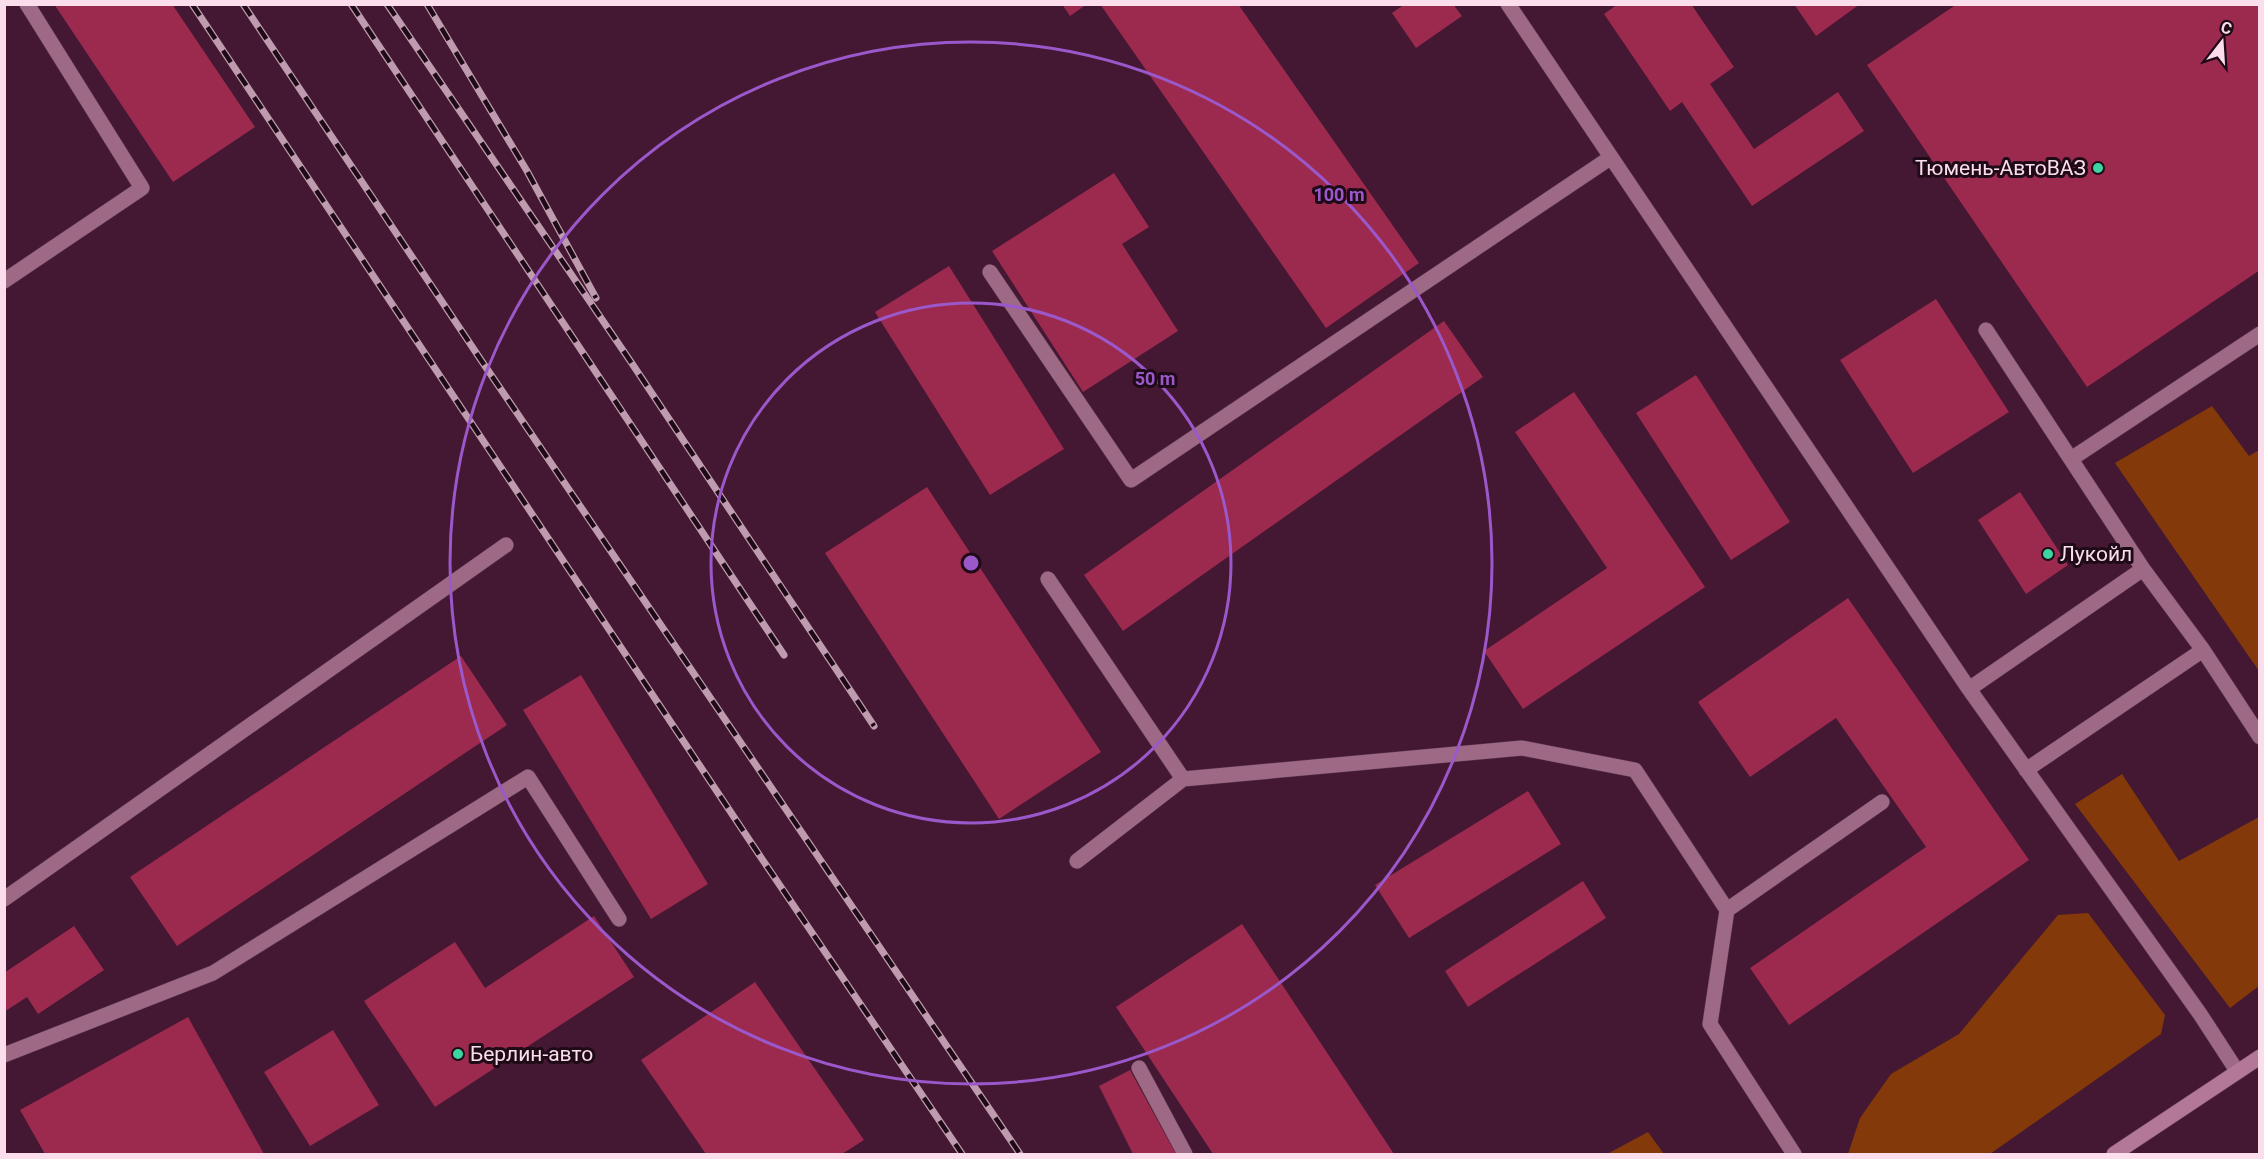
<svg xmlns="http://www.w3.org/2000/svg" width="2264" height="1159" viewBox="0 0 2264 1159" font-family="Roboto,sans-serif">
  <style>
    .green { fill: #84390a }
    .building { fill: #9c294e }
    .lines { fill: none; stroke-linecap: round; stroke-linejoin: round }
    .service-casing { stroke: #5b364c; stroke-width: 16 }
    .secondary-casing { stroke: #5b364c; stroke-width: 16 }
    .service { stroke: #9d6985; stroke-width: 15 }
    .secondary { stroke: #b37798; stroke-width: 15 }
    .rail-casing { stroke: #be9bae; stroke-width: 7 }
    .rail { stroke: #1f0b17; stroke-width: 4.5; stroke-dasharray: 14; stroke-linecap: butt }
    .ring { fill: none; stroke: #9b58ca; stroke-width: 3 }
    .poi-dot { fill: #3ed4a2; stroke: #1f0b17; stroke-width: 2 }
    .labels { text-anchor: middle; dominant-baseline: central; stroke-width: 6; stroke-linejoin: round; paint-order: stroke }
    .poi-label { font-size: 21px; fill: #fbddec; stroke: #1f0b17; text-anchor: start }
    .centre { fill: #9b58ca; stroke: #1f0b17; stroke-width: 3 }
    .ring-label { font-size: 18px; text-anchor: middle; font-weight: bold; fill: #9b58ca; stroke: #1f0b17; stroke-width: 6; stroke-linejoin: round; paint-order: stroke }
  </style>
  <rect width="100%" height="100%" fill="#441832"/>
  <path class="green" d="M 2212,406 L 2249,456 L 2259,450 L 2259,671 L 2115,463 Z
    M 2122,774 L 2179,861 L 2259,817 L 2259,986 L 2230,1008 L 2075,804 Z
    M 2088,913 L 2165,1015 L 2161,1034 L 1990,1154 L 1848,1154 L 1860,1118 L 1891,1074 L 1959,1034 L 2058,915 Z
    M 1648,1132 L 1664,1154 L 1607,1154 Z"/>
  <path class="building" d="M 54,4 L 172,4 L 255,127 L 173,182 Z
    M 1062,4 L 1087,4 L 1070,16 Z
    M 1100,4 L 1238,4 L 1419,263 L 1326,328 Z
    M 1405,4 L 1453,4 L 1462,16 L 1416,48 L 1392,13 Z
    M 1618,4 L 1691,4 L 1734,67 L 1710,84 L 1754,149 L 1838,92 L 1864,131 L 1752,206 L 1682,102 L 1670,111 L 1604,14 Z
    M 1794,4 L 1860,4 L 1816,36 Z
    M 1957,4 L 2260,4 L 2260,270 L 2087,387 L 1867,65 Z
    M 1114,173 L 1149,227 L 1122,244 L 1178,331 L 1083,392 L 992,251 Z
    M 949,266 L 1064,449 L 990,495 L 875,312 Z
    M 1936,299 L 2009,412 L 1913,473 L 1840,360 Z
    M 1444,321 L 1483,377 L 1123,631 L 1084,575 Z
    M 1696,375 L 1790,522 L 1731,560 L 1636,413 Z
    M 1574,392 L 1705,587 L 1523,709 L 1484,651 L 1607,568 L 1515,432 Z
    M 927,487 L 1101,752 L 999,819 L 825,553 Z
    M 2020,492 L 2068,565 L 2026,594 L 1978,520 Z
    M 1848,598 L 2029,860 L 1789,1025 L 1750,968 L 1926,847 L 1836,718 L 1750,777 L 1698,702 Z
    M 461,656 L 507,725 L 177,946 L 130,877 Z
    M 581,675 L 708,884 L 651,919 L 523,710 Z
    M 1528,791 L 1561,844 L 1409,938 L 1375,885 Z
    M 1583,881 L 1606,918 L 1468,1007 L 1445,971 Z
    M 594,916 L 634,977 L 435,1107 L 364,1001 L 455,942 L 485,988 Z
    M 1242,924 L 1394,1154 L 1213,1154 L 1116,1007 Z
    M 74,926 L 104,970 L 38,1014 L 27,997 L 4,1012 L 4,973 Z
    M 755,982 L 864,1140 L 842,1154 L 706,1154 L 641,1060 Z
    M 188,1017 L 264,1154 L 45,1154 L 20,1110 Z
    M 333,1030 L 379,1105 L 310,1146 L 264,1072 Z
    M 1130,1070 L 1176,1154 L 1133,1154 L 1099,1086 Z"/>
  <g class="lines">
    <defs>
      <path id="service" d="M 1508,4 L 1969,689 L 2200,1014 L 2237,1071
        M 990,272 L 1131,480 L 1610,158
        M 4,281 L 142,188 L 27,4
        M 1986,330 L 2143,569
        M 2071,459 L 2260,334
        M 1048,579 L 1183,779 L 1522,748 L 1635,770 L 1727,910 L 1710,1024 L 1794,1154
        M 1969,689 L 2143,569 L 2203,650 L 2260,737
        M 2026,770 L 2203,650
        M 1077,861 L 1183,779
        M 4,899 L 506,545
        M 1727,910 L 1882,802
        M 4,1055 L 213,973 L 528,777 L 619,919
        M 1139,1068 L 1185,1154"/>
      <path id="secondary" d="M 2114,1154 L 2260,1057"/>
    </defs>
    <use href="#service" class="service-casing"/>
    <use href="#secondary" class="secondary-casing"/>
    <use href="#service" class="service"/>
    <use href="#secondary" class="secondary"/>
    <defs>
      <path id="rail" d="M 192,4 L 758,853 L 962,1154
        M 243,4 L 483,363 L 1020,1154
        M 351,4 L 784,655
        M 387,4 L 633,365 L 874,726
        M 427,4 L 527,171 L 596,298"/>
    </defs>
    <use href="#rail" class="rail-casing"/>
    <use href="#rail" class="rail"/>
  </g>
  <g class="ring">
    <circle cx="971" cy="563" r="260"/>
    <circle cx="971" cy="563" r="521"/>
  </g>
  <g class="poi-dot">
    <circle cx="2098" cy="168" r="6"/>
    <circle cx="2048" cy="554" r="6"/>
    <circle cx="458" cy="1054" r="6"/>
  </g>
  <g class="labels">
    <g class="poi-label">
      <text x="2086" y="168" text-anchor="end">Тюмень-АвтоВАЗ</text>
      <text x="2060" y="554">Лукойл</text>
      <text x="470" y="1054">Берлин-авто</text>
    </g>
  </g>
  <circle cx="971" cy="563" r="9" class="centre"/>
  <g class="ring-label">
    <text x="1339" y="201">100 m</text>
    <text x="1155" y="385">50 m</text>
  </g>
  <rect width="2264" height="1159" fill="none" stroke="#fbddec" stroke-width="12"/>
  <g transform="translate(2222 42) rotate(17)" stroke="#1f0b17" stroke-width="4.5" paint-order="stroke">
  <path d="M0-4.5L10 22L0 15L-10 22Z" fill="#fbddec"/>
  <text y="-9" font-size="16" font-weight="bold" text-anchor="middle" fill="#fbddec">С</text>
  </g>
</svg>
